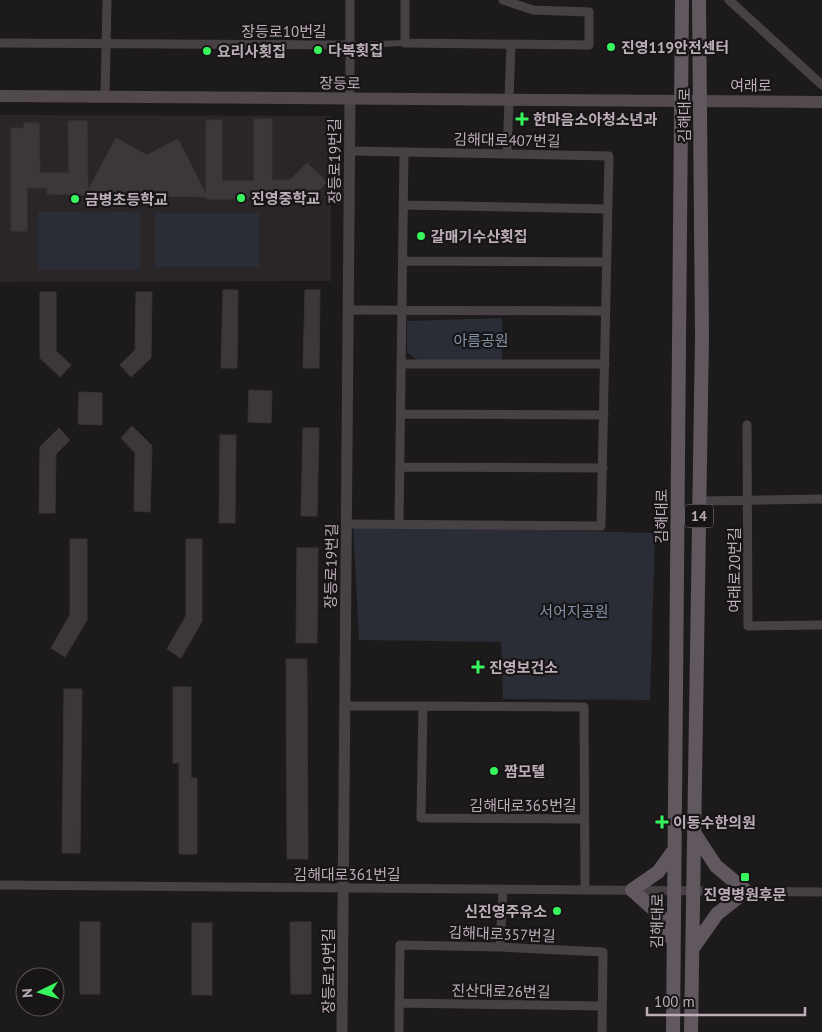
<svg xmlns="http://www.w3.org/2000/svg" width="822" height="1032" viewBox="0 0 822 1032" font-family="'PT Sans','Noto Sans KR',sans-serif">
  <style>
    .built { fill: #2a2628 }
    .green { fill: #2a2d35 }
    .building { fill: #3c373a; stroke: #393436 }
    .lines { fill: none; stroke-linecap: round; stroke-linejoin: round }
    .pedestrian { stroke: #474044; stroke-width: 6 }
    .minor { stroke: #474044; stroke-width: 9 }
    .tertiary { stroke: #474044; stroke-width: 11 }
    .secondary { stroke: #52494f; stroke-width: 12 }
    .primary { stroke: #61575e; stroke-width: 14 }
    .poi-dot { fill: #38f75e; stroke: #181516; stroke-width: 2 }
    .labels { text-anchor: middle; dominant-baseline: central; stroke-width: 4.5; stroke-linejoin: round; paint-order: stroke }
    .shield { fill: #181516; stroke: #8b7f88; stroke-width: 1 }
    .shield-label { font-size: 14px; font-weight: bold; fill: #bcadb9 }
    .street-label { font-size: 15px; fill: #bcadb9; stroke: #181516 }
    .poi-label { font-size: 15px; font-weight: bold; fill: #bcadb9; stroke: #181516; text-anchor: start }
    .park-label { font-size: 15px; fill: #8392a8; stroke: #181516 }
  </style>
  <rect width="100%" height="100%" fill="#1d1a1b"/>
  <path class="built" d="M 0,115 L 331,116 L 331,281 L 0,282 Z"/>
  <path class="green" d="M 38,212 L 140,212 L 140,270 L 38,270 Z
    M 155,213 L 259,213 L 259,267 L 155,267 Z
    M 502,318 L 502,360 L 417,360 L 407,352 L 407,321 Z
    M 353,525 L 655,533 L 650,700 L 503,699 L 501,642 L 359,640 Z"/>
  <path class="building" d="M 254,119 L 272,119 L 272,180 L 290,180 L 307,163 L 327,182 L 309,201 L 303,195 L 299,199 L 206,199 L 206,197 L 47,194 L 47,188 L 27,188 L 27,231 L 11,231 L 11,128 L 24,128 L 24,123 L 39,123 L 40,173 L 69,173 L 68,121 L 87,121 L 88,190 L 116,138 L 147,155 L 178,139 L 206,194 L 206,120 L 222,120 L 222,181 L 254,181 Z
    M 223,290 L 238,290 L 237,368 L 221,368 Z
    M 305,290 L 320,290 L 319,368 L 303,368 Z
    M 40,292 L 56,292 L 56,351 L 71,365 L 60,377 L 40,358 Z
    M 136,292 L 152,292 L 151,358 L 131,377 L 120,365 L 135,350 Z
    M 249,390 L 272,391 L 271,423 L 248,422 Z
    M 79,392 L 102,393 L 102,425 L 78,424 Z
    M 132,426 L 152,446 L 150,512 L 134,511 L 135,453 L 121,438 Z
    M 59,428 L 70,440 L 56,454 L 55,513 L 39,513 L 40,447 Z
    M 303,428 L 319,428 L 317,516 L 301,516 Z
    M 220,435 L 236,435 L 235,523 L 219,523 Z
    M 70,539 L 87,539 L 87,620 L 65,657 L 51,648 L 70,615 Z
    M 186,539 L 202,539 L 202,621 L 181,658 L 167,649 L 186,616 Z
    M 297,548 L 318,548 L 317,643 L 296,643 Z
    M 286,659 L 307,659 L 308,859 L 287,859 Z
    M 173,687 L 191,687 L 191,778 L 197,778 L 197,854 L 179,854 L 179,763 L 173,763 Z
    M 64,689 L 82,689 L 80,853 L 62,853 Z
    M 80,922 L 100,922 L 100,994 L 80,994 Z
    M 290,922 L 311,922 L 311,994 L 291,994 Z
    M 192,923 L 212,923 L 212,995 L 192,995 Z"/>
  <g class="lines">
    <path class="pedestrian" d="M 350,45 L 405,43"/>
    <path class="minor" d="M 350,0 L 350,99
      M 405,0 L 405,43 L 589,45 L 589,12 L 533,10 L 503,0
      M 729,0 L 822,85
      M 0,43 L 350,45
      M 105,97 L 107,0
      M 507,154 L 511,45
      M 403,205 L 608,209
      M 403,261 L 607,262
      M 348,310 L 606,311
      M 401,364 L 605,364
      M 401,414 L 604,415
      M 747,425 L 748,626 L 822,625
      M 400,467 L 603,468
      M 700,501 L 822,499
      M 346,524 L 601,526 L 609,156 L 350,151
      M 399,524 L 404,152
      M 345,706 L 423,706
      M 584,819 L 421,818 L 423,706 L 584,707 L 585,889
      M 0,885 L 822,892
      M 500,947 L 503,889
      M 399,1003 L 602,1006
      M 399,1032 L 400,945 L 500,947 L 603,952 L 602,1032"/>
    <path class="tertiary" d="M 342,1032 L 350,99"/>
    <path class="secondary" d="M 0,96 L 822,102"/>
    <path class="primary" d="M 671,938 L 660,915 L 632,890 L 658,872 L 674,850
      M 693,948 L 717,914 L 746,891 L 716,866 L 695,834
      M 673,1032 L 682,0
      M 691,1032 L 702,336 L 699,0"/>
  </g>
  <g class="poi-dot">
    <circle cx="611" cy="47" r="5"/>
    <circle cx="318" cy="50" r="5"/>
    <circle cx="207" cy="51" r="5"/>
    <path d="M519.5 111.5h5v5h5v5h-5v5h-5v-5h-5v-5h5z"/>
    <circle cx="241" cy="198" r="5"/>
    <circle cx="75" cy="199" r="5"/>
    <circle cx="421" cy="236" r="5"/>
    <path d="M475.5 659.5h5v5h5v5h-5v5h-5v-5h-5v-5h5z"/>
    <circle cx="494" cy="771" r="5"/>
    <path d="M659.5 814.5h5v5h5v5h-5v5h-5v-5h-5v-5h5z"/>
    <rect x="740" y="872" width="10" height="10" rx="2.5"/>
    <circle cx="557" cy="911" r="5"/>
  </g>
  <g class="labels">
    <rect class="shield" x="685" y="504.5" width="28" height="23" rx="4"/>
    <g class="shield-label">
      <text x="699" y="516">14</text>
    </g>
    <g class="street-label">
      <text x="284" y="31">장등로10번길</text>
      <text transform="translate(340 83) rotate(1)">장등로</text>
      <text x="751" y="85">여래로</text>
      <text transform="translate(684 115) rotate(-90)">김해대로</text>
      <text transform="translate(507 140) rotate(1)">김해대로407번길</text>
      <text transform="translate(334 161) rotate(-90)">장등로19번길</text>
      <text transform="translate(661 516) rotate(-90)">김해대로</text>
      <text transform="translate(331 566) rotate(-89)">장등로19번길</text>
      <text transform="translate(734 570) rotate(-90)">여래로20번길</text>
      <text x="523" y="805">김해대로365번길</text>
      <text x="347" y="874">김해대로361번길</text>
      <text transform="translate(657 921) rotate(-89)">김해대로</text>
      <text transform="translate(502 934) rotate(2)">김해대로357번길</text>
      <text transform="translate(328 971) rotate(-90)">장등로19번길</text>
      <text transform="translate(501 991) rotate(1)">진산대로26번길</text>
    </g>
    <g class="poi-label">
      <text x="621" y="47">진영119안전센터</text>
      <text x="328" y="50">다복횟집</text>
      <text x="217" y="51">요리사횟집</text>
      <text x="533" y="119">한마음소아청소년과</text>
      <text x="251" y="198">진영중학교</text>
      <text x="85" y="199">금병초등학교</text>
      <text x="431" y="236">갈매기수산횟집</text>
      <text x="489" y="667">진영보건소</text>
      <text x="504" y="771">짬모텔</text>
      <text x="673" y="822">이동수한의원</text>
      <text x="745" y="894" text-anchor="middle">진영병원후문</text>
      <text x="547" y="911" text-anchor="end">신진영주유소</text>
    </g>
    <g class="park-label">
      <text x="481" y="340">아름공원</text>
      <text x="574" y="611">서어지공원</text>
    </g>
  </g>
  <g transform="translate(40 992) rotate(265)"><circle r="24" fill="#181516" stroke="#5a5257"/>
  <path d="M0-4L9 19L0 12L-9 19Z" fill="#38f75e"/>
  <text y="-8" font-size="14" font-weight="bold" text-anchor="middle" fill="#bcadb9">N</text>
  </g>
  <path d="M647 1007v8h158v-8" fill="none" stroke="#bcadb9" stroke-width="2.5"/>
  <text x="654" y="1007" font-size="15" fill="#bcadb9" stroke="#181516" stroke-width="4" paint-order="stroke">100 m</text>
</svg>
